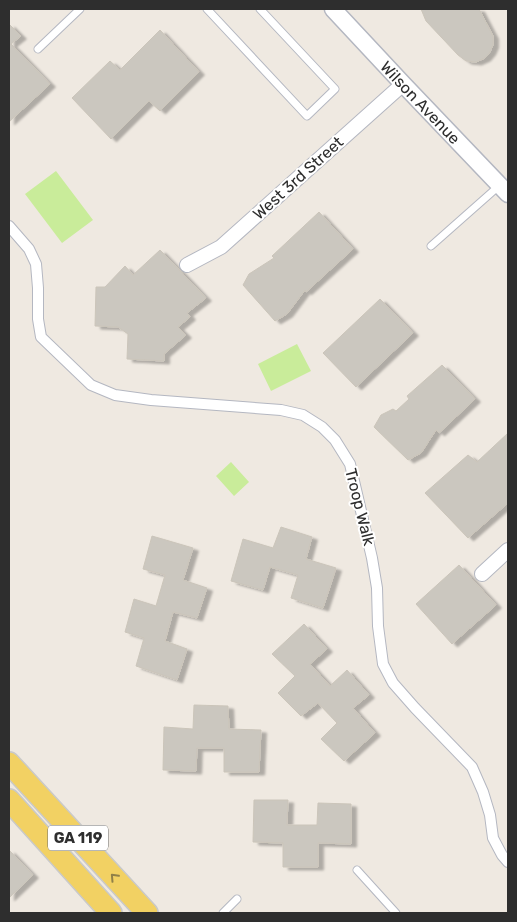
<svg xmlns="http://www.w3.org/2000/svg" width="517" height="922" viewBox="0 0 517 922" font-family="Rubik,sans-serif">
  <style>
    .pitch { fill: #c9ec9a }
    .building { fill: #cbc7bf; stroke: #cbc5ba; filter: url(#shadow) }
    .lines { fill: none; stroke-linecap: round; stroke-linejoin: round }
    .service-casing { stroke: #b4b7c1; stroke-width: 9 }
    .pedestrian-casing { stroke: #b4b7c1; stroke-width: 12 }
    .minor-casing { stroke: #b4b7c1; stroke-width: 16 }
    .tertiary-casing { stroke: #b4b7c1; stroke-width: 19 }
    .primary-casing { stroke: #c9c9c9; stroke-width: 24 }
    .service { stroke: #fff; stroke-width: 7 }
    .pedestrian { stroke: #fff; stroke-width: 10 }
    .minor { stroke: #fff; stroke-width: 14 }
    .tertiary { stroke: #fff; stroke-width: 16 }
    .primary { stroke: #f2d163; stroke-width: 21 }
    .oneway { stroke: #908048 }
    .labels { text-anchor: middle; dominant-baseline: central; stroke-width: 4; stroke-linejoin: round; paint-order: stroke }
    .shield { fill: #fff; stroke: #6d6d6d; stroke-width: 1 }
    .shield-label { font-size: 15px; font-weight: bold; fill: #2e2e2e }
    .street-label { font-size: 16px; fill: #2e2e2e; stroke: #fff }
  </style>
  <defs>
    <filter id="shadow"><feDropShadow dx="5.5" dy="3" stdDeviation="1" flood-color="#0004"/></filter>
  </defs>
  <rect width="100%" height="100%" fill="#efe9e1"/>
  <path class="pitch" d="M 56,171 L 93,220 L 62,243 L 25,194 Z
    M 297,344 L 311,371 L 271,391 L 258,364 Z
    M 231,462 L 249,482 L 234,496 L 216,476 Z"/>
  <path class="building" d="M 421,9 L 479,9 L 493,36 L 493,45 L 490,52 L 485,58 L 476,62 L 466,61 L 458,55 L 426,21 Z
    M 9,24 L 21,36 L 11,44 L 50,84 L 9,122 Z
    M 160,30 L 199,72 L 160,111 L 149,101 L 111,139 L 72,98 L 110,61 L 120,70 Z
    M 319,212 L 353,249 L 306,292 L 305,290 L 287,314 L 275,321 L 243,285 L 249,274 L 274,258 L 272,256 Z
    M 160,250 L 206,298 L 187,313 L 190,317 L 178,327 L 186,335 L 164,354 L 164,361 L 127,359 L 128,334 L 118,327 L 95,326 L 96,287 L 105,287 L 125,266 L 133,275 Z
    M 380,299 L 413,333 L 356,387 L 323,353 Z
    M 442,365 L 475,399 L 439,433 L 436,430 L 421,453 L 408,460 L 374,427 L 381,415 L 393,409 L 396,411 L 409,399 L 407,396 Z
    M 508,433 L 508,503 L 468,538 L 425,493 L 468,455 L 477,462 Z
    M 281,527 L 312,537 L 306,559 L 336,568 L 323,608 L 291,598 L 298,575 L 270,567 L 263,590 L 231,581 L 243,539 L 273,548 Z
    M 152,536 L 193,548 L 183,580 L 207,588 L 197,618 L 173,612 L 165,641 L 187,649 L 177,680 L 136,666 L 144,638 L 125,632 L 134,599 L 156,606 L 165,575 L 143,569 Z
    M 459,565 L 496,605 L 452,644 L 416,604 Z
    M 304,624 L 327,649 L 310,664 L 330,686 L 347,670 L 369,695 L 353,708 L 375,733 L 344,761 L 321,739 L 337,723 L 318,703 L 301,716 L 278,693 L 295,676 L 272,654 Z
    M 194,705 L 228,706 L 229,729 L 261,730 L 259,772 L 224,772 L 224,748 L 197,748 L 196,771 L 163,770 L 164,727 L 193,729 Z
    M 254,800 L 288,800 L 287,825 L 317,825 L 318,803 L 351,804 L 351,844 L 318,843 L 318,867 L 283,867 L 283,843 L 253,842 Z
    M 9,850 L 33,875 L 9,898 Z"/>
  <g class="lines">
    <defs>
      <path id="service" d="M 207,9 L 307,116 L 335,89 L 260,9
        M 38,49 L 80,9
        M 431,246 L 500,185
        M 357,870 L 396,913
        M 223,913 L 237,899"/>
      <path id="pedestrian" d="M 9,226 L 29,249 L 36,264 L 38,288 L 38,319 L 41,337 L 91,385 L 115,395 L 151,400 L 281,410 L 303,415 L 322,427 L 335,440 L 350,464 L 372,558 L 377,588 L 378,626 L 383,664 L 393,683 L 415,708 L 472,767 L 483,792 L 490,815 L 493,838 L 502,855 L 508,862"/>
      <path id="minor" d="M 187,265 L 221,247 L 403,84
        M 482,574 L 508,550"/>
      <g id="tertiary">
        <path id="s1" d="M 333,9 L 403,84 L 508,194"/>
      </g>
      <path id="primary" d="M 9,763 L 147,913
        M 9,800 L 111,913"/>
    </defs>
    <use href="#service" class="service-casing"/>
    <use href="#pedestrian" class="pedestrian-casing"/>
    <use href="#minor" class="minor-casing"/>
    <use href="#tertiary" class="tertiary-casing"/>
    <use href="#primary" class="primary-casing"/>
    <use href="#service" class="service"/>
    <use href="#pedestrian" class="pedestrian"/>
    <use href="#minor" class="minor"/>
    <use href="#tertiary" class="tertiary"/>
    <use href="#primary" class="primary"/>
  </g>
  <defs><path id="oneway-chevron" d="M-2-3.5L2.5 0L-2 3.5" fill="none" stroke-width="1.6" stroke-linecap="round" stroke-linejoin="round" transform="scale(1.25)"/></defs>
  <use class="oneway" href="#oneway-chevron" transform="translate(114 877) rotate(-133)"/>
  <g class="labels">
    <rect class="shield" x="48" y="825.5" width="60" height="25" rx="4"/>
    <g class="shield-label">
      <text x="78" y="838">GA 119</text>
    </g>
    <g class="street-label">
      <text stroke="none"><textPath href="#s1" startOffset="128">Wilson Avenue</textPath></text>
      <text transform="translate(298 178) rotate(-42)">West 3rd Street</text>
      <text transform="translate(360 507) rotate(76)">Troop Walk</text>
    </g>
  </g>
  <rect width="517" height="922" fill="none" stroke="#2e2e2e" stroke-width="20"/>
</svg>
